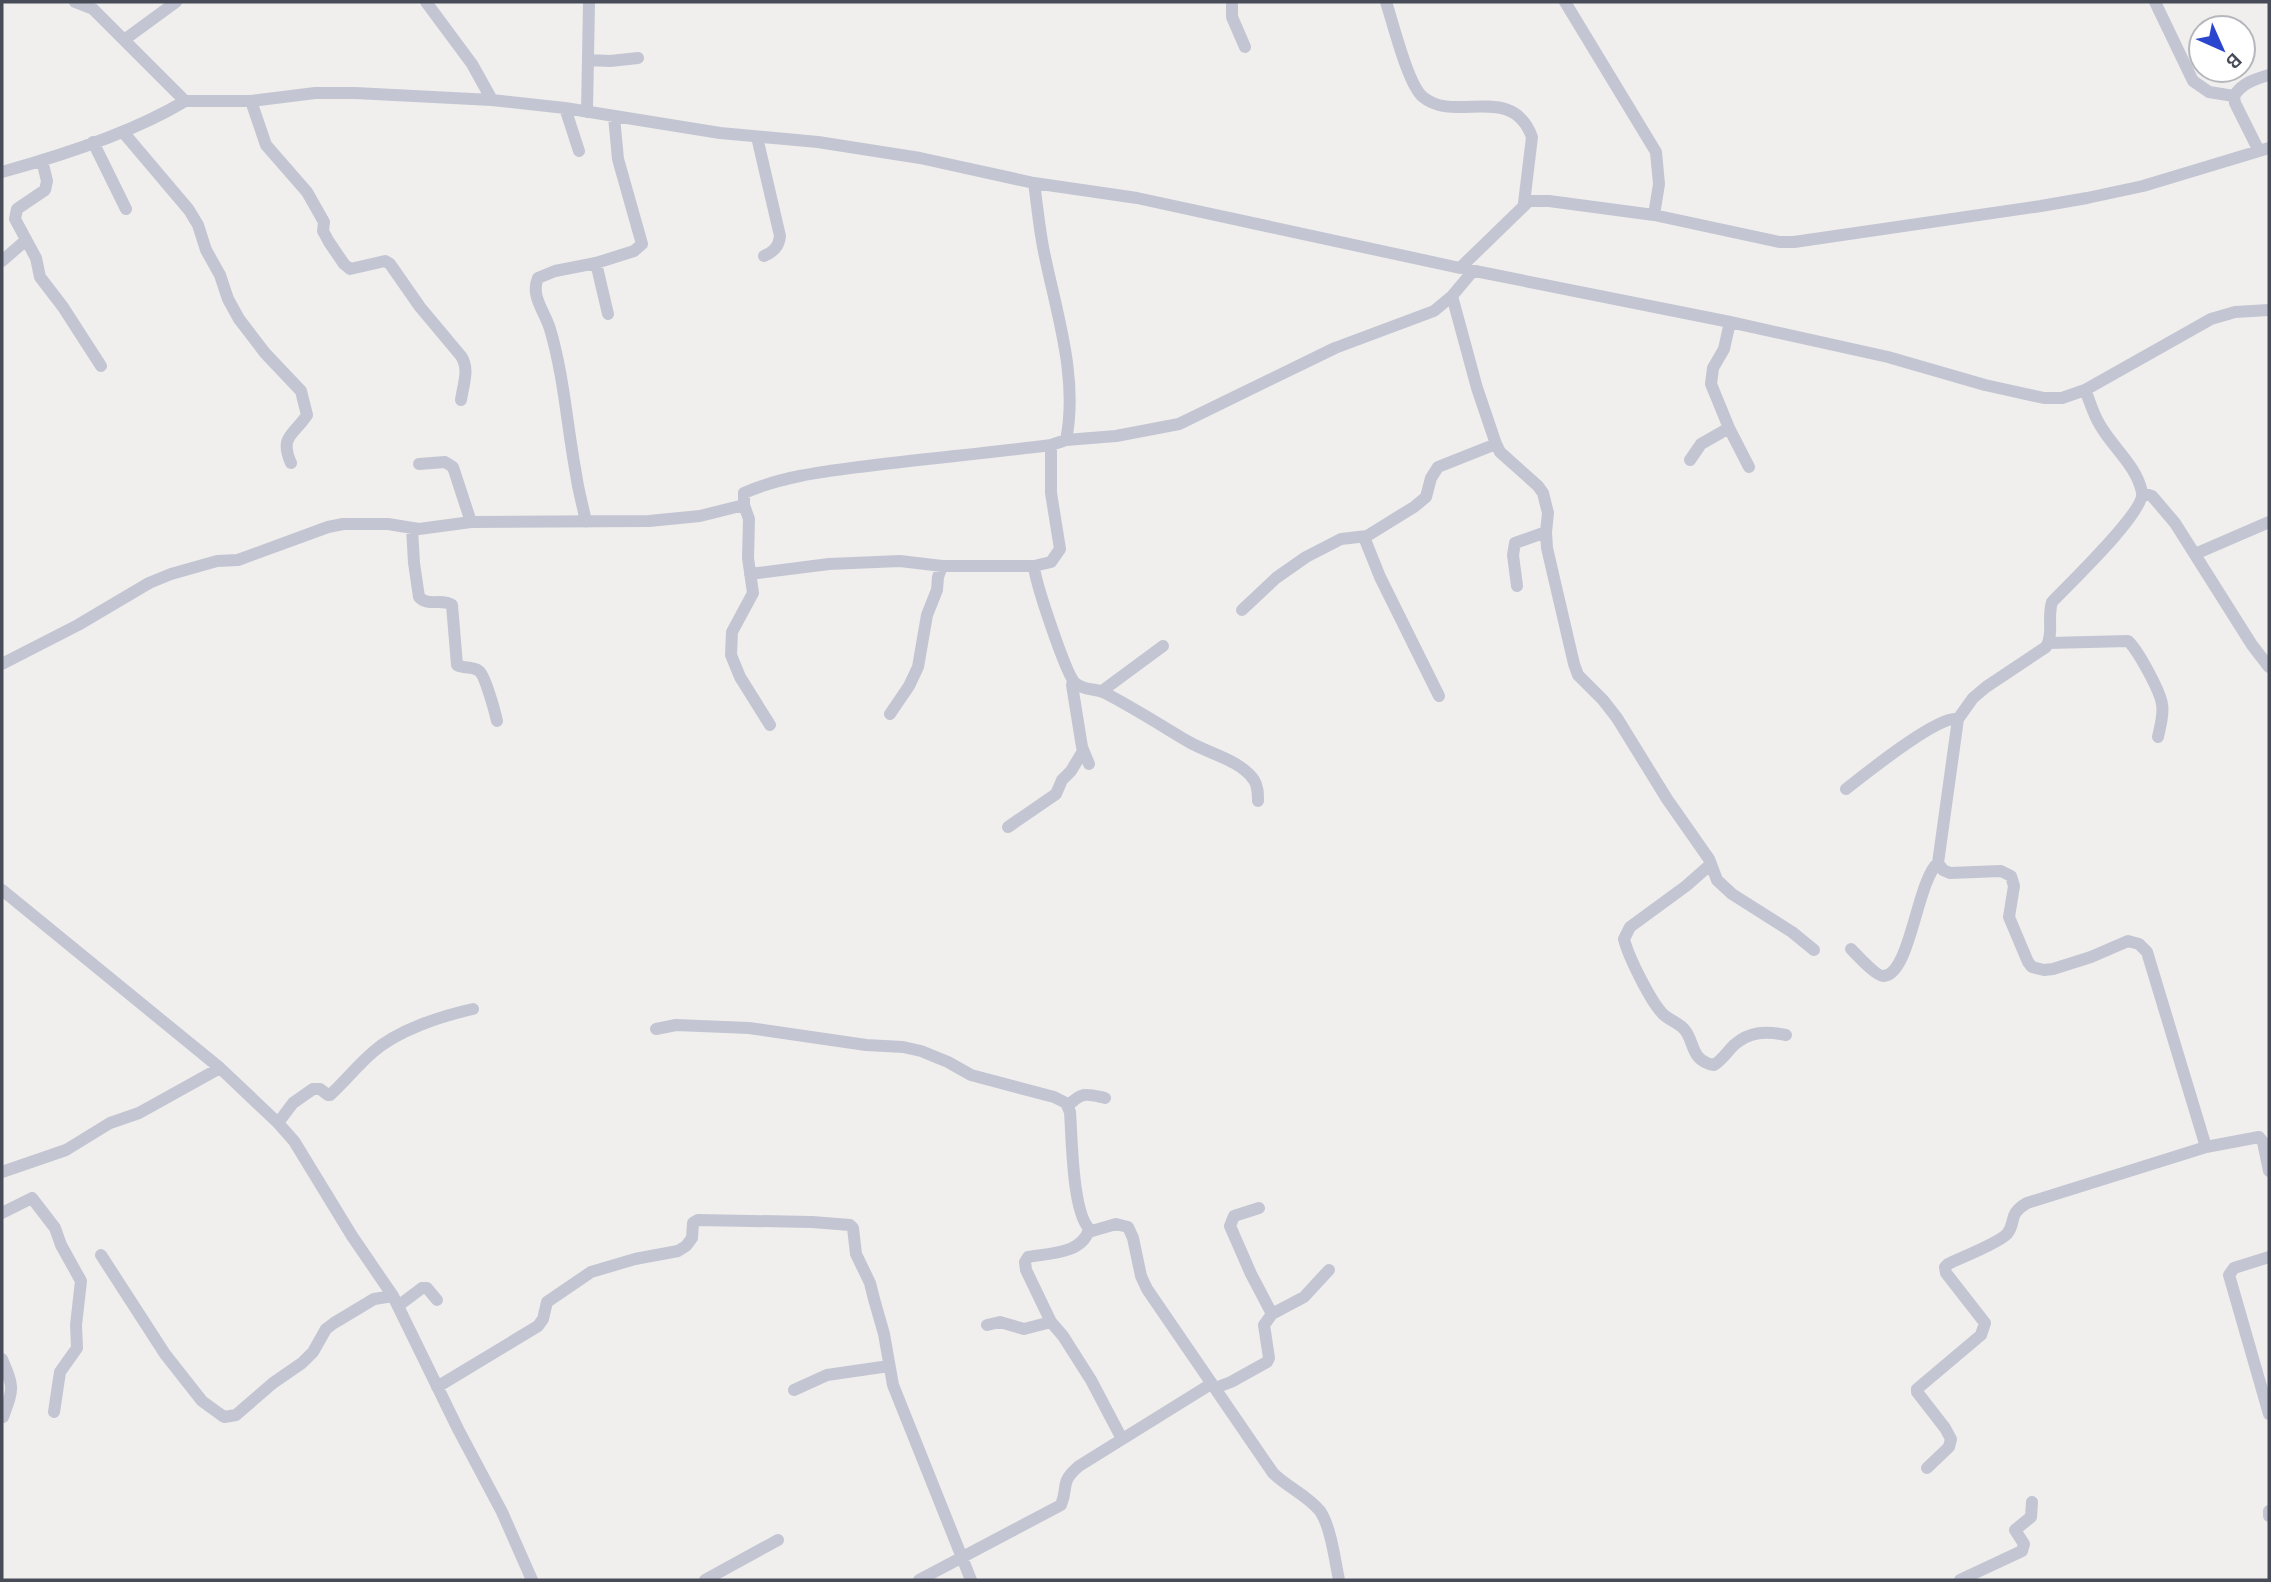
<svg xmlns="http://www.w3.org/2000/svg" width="2271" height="1582" viewBox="0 0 2271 1582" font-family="Lato,sans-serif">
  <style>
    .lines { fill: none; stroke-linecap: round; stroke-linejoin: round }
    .street { stroke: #c3c6d2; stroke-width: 12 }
  </style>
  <rect width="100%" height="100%" fill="#f0efee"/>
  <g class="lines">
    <path class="street" d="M 75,2 L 93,9 L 185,101 L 251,101 L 315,93 L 355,93 L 492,100 L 565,108 L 720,133 L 818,142 L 920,158 L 1034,183 L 1137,198 L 1460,268 L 1529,201 L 1549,201 L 1654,215 L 1779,242 L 1794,242 L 2041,206 L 2087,198 L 2143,186 L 2269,148
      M 426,2 L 472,64 L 492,100
      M 1232,2 L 1232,17 L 1245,47
      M 1386,2 C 1393,23 1408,85 1423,97 C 1455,124 1512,82 1532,137 L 1524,203
      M 1565,2 L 1656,152 L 1659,184 L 1654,215
      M 2155,2 L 2193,81 L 2209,92 L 2234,96
      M 124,40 L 176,2
      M 588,60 L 610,61 L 638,58
      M 251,101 L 266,145 L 307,192 L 324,222 L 323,231 L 329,242 L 344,264 L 350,269 L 385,261 L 390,264 L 420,307 L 461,356 C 470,369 463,385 461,400
      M 565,108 L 579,151
      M 587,112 L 589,2
      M 123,132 L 189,210 L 198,225 L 206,250 L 220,275 L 228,299 L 239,319 L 265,353 L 301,391 L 307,415 C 294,435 279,436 291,463
      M 757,137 L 780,236 C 779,247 773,252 764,256
      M 93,142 L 126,209
      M 2259,151 L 2235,103 L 2234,96 C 2242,83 2255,79 2269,75
      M 42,160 L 47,181 L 45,190 L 17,209 L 15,219 L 36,258 L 40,277 L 63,307 L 101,366
      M 2,172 C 60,156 134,132 185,101
      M 1034,183 C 1037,204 1039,226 1043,247 C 1055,309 1079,376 1066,440
      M 2,261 L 25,241
      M 596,263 L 634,251 L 642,244 L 618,159 L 614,117
      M 1465,269 L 1730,322 L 1888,357 L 1985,385 L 2044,398 L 2062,398 L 2085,390 L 2211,319 L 2235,312 L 2269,310
      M 1452,296 L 1477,388 L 1496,444 L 1500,452 L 1538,486 L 1543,493 L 1548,513 L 1546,532 L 1547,548 L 1574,664 L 1578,675 L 1603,700 L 1617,718 L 1667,799 L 1709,859 L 1717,880 L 1732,894 L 1792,932 L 1814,950
      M 1730,322 L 1724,349 L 1713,368 L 1711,384 L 1729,428 L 1749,467
      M 2085,390 C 2090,401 2093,414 2100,425 C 2113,448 2136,465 2142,492 C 2146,511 2068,585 2052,602 C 2047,618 2054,633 2046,647 L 1986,687 L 1973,698 L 1958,719 L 1938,863 L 1943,870 L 1950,873 L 2001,871 L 2011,876 L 2014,886 L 2009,917 L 2028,962 L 2032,967 L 2044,970 L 2053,969 L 2091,957 L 2128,941 L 2139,944 L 2147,952 L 2206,1147
      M 1690,460 L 1701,444 L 1729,428
      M 419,464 L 445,462 L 453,467 L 471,522
      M 2142,493 L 2152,496 L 2175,523 L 2252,645 L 2269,667
      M 744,505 L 749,519 L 748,558 L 753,593 L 732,632 L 731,655 L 740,677 L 770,725
      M 586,522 C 583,506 578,490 576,474 C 567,426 564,376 550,329 C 545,312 530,296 538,278 L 555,271 L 596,263 L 608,314
      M 412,528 L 414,563 L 419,597 C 428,607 442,598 452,605 L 457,665 C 464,669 473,666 479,671 C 485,675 495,712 497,721
      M 1364,537 L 1380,577 L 1439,696
      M 2195,554 L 2269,522
      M 1034,566 C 1035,582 1066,674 1075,683 C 1084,691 1096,688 1105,693 C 1134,708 1162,726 1189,742 C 1210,754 1240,760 1254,780 C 1258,786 1258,794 1258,801
      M 750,574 L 829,564 L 900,561 L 942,566 L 1034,566 L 1051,562 L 1060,549 L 1051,493 L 1051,445
      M 1517,586 L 1513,555 L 1515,543 L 1546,532
      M 1242,610 L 1276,578 L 1306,557 L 1341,539 L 1367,536 L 1414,507 L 1426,497 L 1431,478 L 1438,467 L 1496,444
      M 2049,643 L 2128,641 C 2138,650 2160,691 2162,704 C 2164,715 2160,727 2158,737
      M 2,664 L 78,625 L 149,583 L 171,574 L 217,561 L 238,560 L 328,527 L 343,524 L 388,524 L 419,529 L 471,522 L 649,521 L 700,516 L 744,505 L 744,493 C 780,477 820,472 859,467 C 923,459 987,453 1051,445 L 1066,440 L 1116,436 L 1179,424 L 1335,348 L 1434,311 L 1452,296 L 1473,271
      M 1073,681 L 1072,685 L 1082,747 L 1089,764
      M 1102,691 L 1163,646
      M 890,714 L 909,686 L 918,667 L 927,615 L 937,590 L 938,577 L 942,566
      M 1846,789 C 1864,775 1938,715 1958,719
      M 1008,827 L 1056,794 L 1062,780 L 1071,771 L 1083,751
      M 1711,864 L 1686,886 L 1630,927 L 1624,939 C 1628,956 1650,1000 1662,1013 C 1668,1020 1678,1022 1684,1029 C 1695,1041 1690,1061 1714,1065 C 1722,1060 1727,1052 1734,1045 C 1750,1031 1766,1031 1786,1035
      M 2,890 L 220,1068 L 278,1123 L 294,1141 L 352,1236 L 393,1296 L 458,1429 L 502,1512 L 532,1580
      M 1851,949 C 1857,955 1876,976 1883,976 C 1910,977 1917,880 1938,863
      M 656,1029 L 676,1025 L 749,1028 L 866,1045 L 903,1047 L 921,1051 L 948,1062 L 971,1075 L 1054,1097 L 1066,1103 L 1070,1112 C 1072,1137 1072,1219 1092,1231 L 1116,1224 L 1128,1227 L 1133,1238 L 1141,1276 L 1147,1289 L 1273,1473 C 1287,1487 1307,1495 1320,1511 C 1331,1527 1335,1561 1339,1580
      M 1068,1106 C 1082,1091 1087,1094 1105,1098
      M 278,1123 L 293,1103 L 313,1089 L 320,1089 L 328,1095 L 330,1095 C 345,1081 358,1065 373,1052 C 398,1030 441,1016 473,1009
      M 2,1172 L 66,1150 L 110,1123 L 139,1113 L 220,1068
      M 2,1213 L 32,1198 L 55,1228 L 61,1245 L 81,1281 L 76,1325 L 77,1348 L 60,1372 L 54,1412
      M 101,1255 L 165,1354 L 202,1401 L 224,1417 L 236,1415 L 273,1383 L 302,1363 L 313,1352 L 326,1329 L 334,1323 L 374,1299 L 393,1296
      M 2269,1257 L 2234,1268 L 2229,1275 L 2269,1414
      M 398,1306 L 422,1288 L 427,1288 L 437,1300
      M 1272,1314 L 1304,1297 L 1329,1270
      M 1051,1322 L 1026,1270 L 1025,1262 L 1028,1257 C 1050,1253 1081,1254 1089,1230
      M 987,1325 L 1000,1322 L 1024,1329 L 1051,1322 L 1063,1336 L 1091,1380 L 1122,1439
      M 2,1359 C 14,1387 14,1388 3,1417
      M 437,1387 L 538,1326 L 543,1319 L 547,1302 L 591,1272 L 635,1259 L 678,1251 L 686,1246 L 692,1238 L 693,1223 L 698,1220 L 812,1222 L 850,1225 L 853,1228 L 856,1254 L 870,1283 L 874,1299 L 884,1334 L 893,1385 L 971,1580
      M 1215,1388 L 1231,1382 L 1267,1362 L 1269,1358 L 1264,1325 L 1272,1314 L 1251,1274 L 1230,1226 L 1234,1216 L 1259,1208
      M 794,1390 L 827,1375 L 889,1366
      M 1927,1468 L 1949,1447 L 1951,1439 L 1945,1428 L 1917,1392 L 1917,1389 L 1981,1335 L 1985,1323 L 1946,1273 L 1945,1267 L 1948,1264 C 1962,1257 1997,1244 2007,1234 C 2017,1221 2007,1215 2027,1203 L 2206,1147 L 2259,1137 L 2263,1142 L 2269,1171
      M 2269,1511 L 2269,1516
      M 705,1580 L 778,1540
      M 919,1580 L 1061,1505 C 1069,1486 1059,1483 1079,1466 L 1211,1384
      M 1960,1580 L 2022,1551 L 2024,1544 L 2015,1530 L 2031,1517 L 2032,1502"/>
  </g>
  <rect width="2271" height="1582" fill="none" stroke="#484c59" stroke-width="7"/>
  <g transform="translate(2222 49) rotate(135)"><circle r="33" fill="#ffffff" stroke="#b6b7bd" stroke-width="2"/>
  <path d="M0-5L12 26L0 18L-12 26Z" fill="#2b46ce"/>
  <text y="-10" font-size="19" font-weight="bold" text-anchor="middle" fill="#484c59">B</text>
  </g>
</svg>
